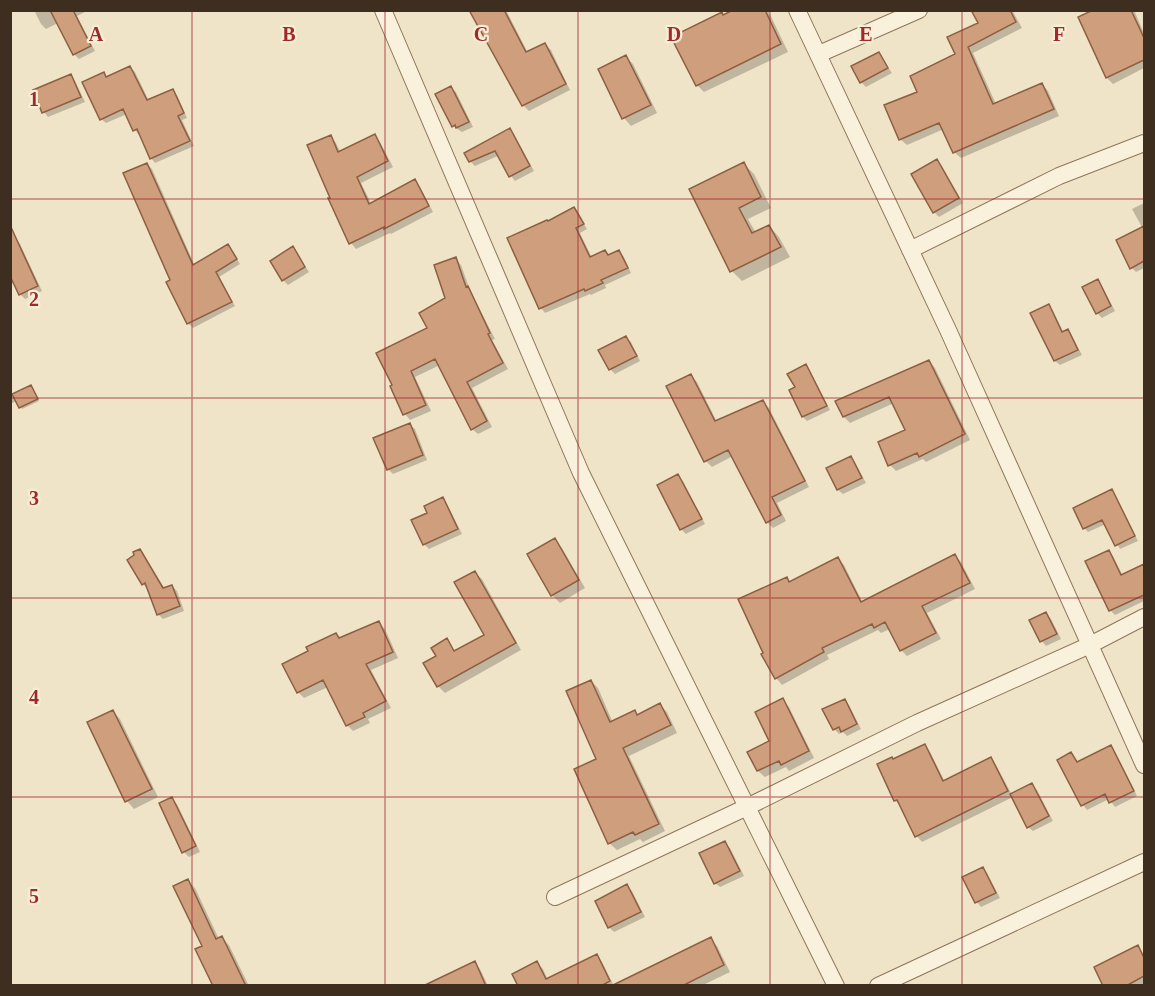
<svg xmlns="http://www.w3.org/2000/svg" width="1155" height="996" viewBox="0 0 1155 996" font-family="Georgia,serif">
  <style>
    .shadow { fill: #0003 }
    .building { fill: #cf9f7d; stroke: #8d5f41; stroke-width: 1.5 }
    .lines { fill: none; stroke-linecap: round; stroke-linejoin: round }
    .street-casing { stroke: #8d765c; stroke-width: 18 }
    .street { stroke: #faf1dc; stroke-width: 16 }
    .grid { fill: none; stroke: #9e2a2b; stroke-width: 1.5; stroke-opacity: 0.55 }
    .grid-label { font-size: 20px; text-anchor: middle; font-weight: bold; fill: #9e2a2b; stroke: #f7eed8; stroke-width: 4.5; stroke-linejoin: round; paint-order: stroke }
  </style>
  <rect width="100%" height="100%" fill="#f0e4c8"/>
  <path class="shadow" d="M 34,10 L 89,10 L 77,16 L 95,51 L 79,59 L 74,54 L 58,23 L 46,29 L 41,24 Z
    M 472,10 L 506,10 L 528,53 L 545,44 L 551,50 L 570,90 L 529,111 L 523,105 Z
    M 736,10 L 768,10 L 788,52 L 704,92 L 697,85 Z
    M 980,10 L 1012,10 L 1022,28 L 973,53 L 996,104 L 1042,84 L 1048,91 L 1059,116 L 961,158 L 954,152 L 944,129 L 907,145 L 900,139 L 919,92 L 957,55 L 980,24 Z
    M 1113,10 L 1134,10 L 1143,31 L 1144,30 L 1144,68 L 1113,84 L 1107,78 Z
    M 879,54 L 892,73 L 866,87 L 861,82 Z
    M 626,57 L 633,64 L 657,113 L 631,126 L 624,118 L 600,70 Z
    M 130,67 L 135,72 L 149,101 L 172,91 L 177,95 L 187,118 L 182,120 L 194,146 L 155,163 L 151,158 L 141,134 L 139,135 L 135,130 L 127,114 L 106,123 L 101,119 L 104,74 L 108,78 Z
    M 70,76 L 75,81 L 85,102 L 48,117 L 44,112 Z
    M 451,88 L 456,92 L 473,127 L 462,132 L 453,126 Z
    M 510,130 L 514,134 L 534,171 L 515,181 L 511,176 L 500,155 L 475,166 L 470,161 Z
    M 375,136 L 380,142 L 393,167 L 361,183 L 372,205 L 414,181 L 420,187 L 433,212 L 391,234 L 390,233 L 356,249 L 351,243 L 331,137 L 336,143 L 341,153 Z
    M 937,161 L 942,166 L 963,203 L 939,217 L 934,212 Z
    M 147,164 L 152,169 L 195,266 L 232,251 L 240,264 L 219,277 L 235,306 L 193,328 L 188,323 Z
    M 744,164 L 754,174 L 771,208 L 748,219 L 756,233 L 769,226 L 779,237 L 790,257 L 742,281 L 732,271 Z
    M 1144,203 L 1144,268 L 1136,272 L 1132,268 L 1143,229 L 1132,209 Z
    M 574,209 L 587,229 L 580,233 L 592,258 L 605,252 L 609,256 L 619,252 L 624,257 L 631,273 L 605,285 L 606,288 L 591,295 L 590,294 L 545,313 L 541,308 L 509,238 L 548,223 Z
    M 15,239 L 20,244 L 42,291 L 25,299 L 20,294 Z
    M 293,248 L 309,272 L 288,285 L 283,280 Z
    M 456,259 L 461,265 L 470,290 L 495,339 L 492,340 L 508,369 L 472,388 L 492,427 L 478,434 L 472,429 L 440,365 L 415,377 L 431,411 L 410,420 L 405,414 L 392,386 L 447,299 Z
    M 1097,281 L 1102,286 L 1115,311 L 1102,318 L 1097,313 Z
    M 1048,306 L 1053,311 L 1064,333 L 1067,331 L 1072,336 L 1082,355 L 1060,365 L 1055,361 Z
    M 626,338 L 631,342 L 640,361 L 615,374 L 610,369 L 600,351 Z
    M 929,361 L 935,368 L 970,440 L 926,462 L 923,459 L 896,471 L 890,465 L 907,431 L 894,403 L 850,423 L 844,417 Z
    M 805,365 L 809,369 L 830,410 L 807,421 L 803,417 L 791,391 L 797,388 Z
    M 691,376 L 697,382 L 717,422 L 763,402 L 769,408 L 809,487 L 777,503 L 786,521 L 773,528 L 767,522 L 733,456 L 712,467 L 706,461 Z
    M 33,389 L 39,401 L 22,409 L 17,401 L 10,404 L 10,390 L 13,396 Z
    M 410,425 L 415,429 L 427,460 L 393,474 L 388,469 Z
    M 850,457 L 855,462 L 866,483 L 843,494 L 838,490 L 828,468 Z
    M 678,476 L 683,481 L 705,524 L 686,534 L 681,529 Z
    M 1111,491 L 1115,495 L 1138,541 L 1120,549 L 1106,524 L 1088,532 L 1084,528 Z
    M 442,499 L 447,504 L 462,534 L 429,549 L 424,544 L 429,514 Z
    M 555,540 L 562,548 L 585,588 L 560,603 L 552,595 Z
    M 140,550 L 165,589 L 172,586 L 177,591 L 184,611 L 163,619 L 158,614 L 149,590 L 143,584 Z
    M 1109,552 L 1113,556 L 1123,576 L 1144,565 L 1144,601 L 1115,615 L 1111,611 L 1087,562 Z
    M 955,555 L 961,562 L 975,589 L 927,613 L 941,639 L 907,656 L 901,650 L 890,629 L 881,633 L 878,630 L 827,655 L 829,659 L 782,685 L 776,678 L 787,579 L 790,583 L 838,558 L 844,565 L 863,603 Z
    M 475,573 L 482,579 L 521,650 L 445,693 L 438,686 L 438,657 L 446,640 L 456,652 L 486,636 Z
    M 1046,614 L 1051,619 L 1061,639 L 1046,646 L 1042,641 L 1031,621 Z
    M 379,623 L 385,629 L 398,658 L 371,670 L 391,708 L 368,719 L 370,723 L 353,731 L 347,725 L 328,687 L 304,698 L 298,692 L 310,652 Z
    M 591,681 L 598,688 L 613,723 L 635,712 L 638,716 L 660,705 L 667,712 L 677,733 L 629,756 L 665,831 L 643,842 L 640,839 L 617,850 L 609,843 L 598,760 Z
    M 782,700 L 789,707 L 814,758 L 789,771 L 786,767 L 765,777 L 758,771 L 749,753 L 771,742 Z
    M 844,700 L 849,705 L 861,729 L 847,736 L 843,732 L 839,734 L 834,729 Z
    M 113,711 L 120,719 L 158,797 L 134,809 L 127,801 Z
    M 924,746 L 930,752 L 945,782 L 991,759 L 996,765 L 1012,795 L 1032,785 L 1037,790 L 1053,821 L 1033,831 L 1028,827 L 1013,797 L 922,842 L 917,836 L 901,806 L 895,800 L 894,761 Z
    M 1111,747 L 1115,752 L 1137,796 L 1115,807 L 1109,799 L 1087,810 L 1083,805 L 1059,760 L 1071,754 L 1078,763 Z
    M 172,799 L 177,804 L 200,852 L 189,857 L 184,852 L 161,804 Z
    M 725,843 L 730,848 L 744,876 L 720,887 L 715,883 Z
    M 983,868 L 987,873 L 1000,898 L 981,907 L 977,902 L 964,877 Z
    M 188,881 L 195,888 L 219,939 L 222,938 L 229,945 L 249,986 L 215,986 Z
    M 627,886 L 632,891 L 645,917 L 614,932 L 609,927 Z
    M 710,939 L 717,946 L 730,972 L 701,986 L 614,986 Z
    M 1138,947 L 1144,955 L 1144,983 L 1140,986 L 1105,986 Z
    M 596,956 L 602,962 L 614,986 L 519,986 L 537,963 L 543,969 L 548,980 Z
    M 474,963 L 480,969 L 488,986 L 446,986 Z"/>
  <path class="building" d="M 50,10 L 73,10 L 91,46 L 73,55 Z
    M 469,10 L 504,10 L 526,52 L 545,43 L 566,84 L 522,106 Z
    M 733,10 L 765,10 L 781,44 L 696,86 L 671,37 L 722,12 L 723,15 Z
    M 971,10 L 1010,10 L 1016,22 L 968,47 L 993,104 L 1042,83 L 1054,109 L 953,153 L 939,123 L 899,140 L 884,105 L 917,92 L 910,76 L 955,54 L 947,37 L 978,23 Z
    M 1093,10 L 1131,10 L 1144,38 L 1144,60 L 1106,78 L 1078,17 Z
    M 879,52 L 888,68 L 860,83 L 851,66 Z
    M 626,55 L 651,105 L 622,119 L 598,69 Z
    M 130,66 L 147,100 L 173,89 L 184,113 L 178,116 L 190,141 L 150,159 L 137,129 L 133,131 L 123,109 L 100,120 L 82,82 L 104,72 L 106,77 Z
    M 71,74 L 81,97 L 42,113 L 33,90 Z
    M 451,86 L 469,122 L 456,128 L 455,125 L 452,127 L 435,94 Z
    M 510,128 L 530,166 L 509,177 L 495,151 L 469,162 L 464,153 Z
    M 375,134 L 388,161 L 357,177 L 369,204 L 415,179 L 429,206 L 384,229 L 384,227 L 349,244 L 328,198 L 330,198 L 307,145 L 331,135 L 338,152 Z
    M 937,159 L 959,198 L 933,213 L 911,174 Z
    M 744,162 L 761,197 L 739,208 L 752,233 L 769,225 L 781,247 L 730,272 L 689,189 Z
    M 147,163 L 193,265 L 228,244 L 237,259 L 216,272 L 232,302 L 187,324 L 166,282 L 170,280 L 123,173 Z
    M 574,207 L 584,224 L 576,228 L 590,257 L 605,250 L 608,255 L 619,250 L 628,268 L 601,280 L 603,283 L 585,291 L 584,289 L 539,309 L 507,238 L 547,220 L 548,221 Z
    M 10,225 L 38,286 L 19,295 L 10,276 Z
    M 1144,226 L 1144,261 L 1130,269 L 1116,240 Z
    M 293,246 L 305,267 L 282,281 L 270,261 Z
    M 456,257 L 466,287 L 468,286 L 490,333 L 488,334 L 503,363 L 467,382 L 487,421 L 471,430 L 435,359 L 411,371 L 426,405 L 403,415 L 390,386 L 392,385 L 376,353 L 427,328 L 419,313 L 445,298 L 434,265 Z
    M 1098,279 L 1111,306 L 1096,314 L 1082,287 Z
    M 1049,304 L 1062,332 L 1068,329 L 1078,350 L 1054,361 L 1030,313 Z
    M 626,336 L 637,356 L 609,370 L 598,350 Z
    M 929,360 L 965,434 L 919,457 L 917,453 L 888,466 L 878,442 L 905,430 L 889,397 L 843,417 L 835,401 Z
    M 806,364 L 827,406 L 802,417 L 789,390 L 795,387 L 787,374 Z
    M 691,374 L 715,421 L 763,400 L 805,481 L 772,497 L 781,515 L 766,523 L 728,450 L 704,462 L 666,386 Z
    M 31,385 L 38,399 L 19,408 L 12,394 Z
    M 410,423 L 423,455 L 387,470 L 373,438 Z
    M 851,456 L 862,478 L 837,490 L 826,468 Z
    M 678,474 L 702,519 L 680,530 L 657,485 Z
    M 1112,489 L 1135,536 L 1115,546 L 1102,520 L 1083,529 L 1073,508 Z
    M 443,497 L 458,529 L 423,545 L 411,520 L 427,513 L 424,506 Z
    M 555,538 L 579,580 L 551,596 L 527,554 Z
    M 140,549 L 163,588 L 172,585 L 180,606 L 157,615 L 145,583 L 142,585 L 127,560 L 134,555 L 133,552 Z
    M 1109,550 L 1121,575 L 1144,564 L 1144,595 L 1109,611 L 1085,561 Z
    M 955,554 L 970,583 L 922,606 L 936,633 L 900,651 L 885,622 L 874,628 L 872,624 L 822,648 L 824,652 L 775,679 L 761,654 L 763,653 L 738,599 L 787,577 L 789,582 L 838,557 L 861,602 Z
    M 475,571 L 516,643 L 437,687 L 423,663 L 436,656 L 431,648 L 447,638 L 454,651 L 484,635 L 454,582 Z
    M 1046,612 L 1057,634 L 1040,642 L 1029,620 Z
    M 379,621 L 393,652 L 366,664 L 386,701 L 363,713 L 365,717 L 346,726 L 323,680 L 297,693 L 282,664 L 308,651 L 306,647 L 336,633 L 339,638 Z
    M 591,680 L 610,722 L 635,710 L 637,715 L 660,703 L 671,725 L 623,748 L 659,824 L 635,835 L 633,832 L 608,844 L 574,769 L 596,759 L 566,691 Z
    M 783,698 L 809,751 L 781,765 L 779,761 L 757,771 L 747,752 L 769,741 L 755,712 Z
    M 845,699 L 857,724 L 841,732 L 839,727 L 833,730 L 822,709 Z
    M 113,710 L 152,789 L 125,802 L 87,722 Z
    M 925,744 L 943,781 L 991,757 L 1008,791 L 915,837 L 897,800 L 894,801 L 877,764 L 892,757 L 893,759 Z
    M 1111,745 L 1134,791 L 1109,803 L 1105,794 L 1081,806 L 1057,760 L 1071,752 L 1077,762 Z
    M 1032,783 L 1049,816 L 1027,828 L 1010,794 Z
    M 172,797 L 196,846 L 182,853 L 159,803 Z
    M 725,841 L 740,871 L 714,884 L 699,853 Z
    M 983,867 L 996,893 L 975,903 L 962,877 Z
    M 188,879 L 216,939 L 222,936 L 246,986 L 213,986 L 195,949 L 202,946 L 173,886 Z
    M 627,884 L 641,912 L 608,928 L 595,901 Z
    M 711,937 L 724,965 L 682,986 L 611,986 Z
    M 1138,945 L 1144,958 L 1144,976 L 1126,986 L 1103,986 L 1094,967 Z
    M 597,954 L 610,981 L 601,986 L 518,986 L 512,974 L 537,961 L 546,979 Z
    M 475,961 L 486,986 L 423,986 Z"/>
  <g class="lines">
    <defs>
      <path id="street" d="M 383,10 L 581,473 L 836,986
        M 797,10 L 948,330 L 1144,765
        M 819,54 L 919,10
        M 910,250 L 1059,176 L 1144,143
        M 555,897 L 747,807 L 917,723 L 1090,645 L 1144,617
        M 878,986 L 1144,862"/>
    </defs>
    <use href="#street" class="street-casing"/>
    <use href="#street" class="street"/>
  </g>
  <path class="grid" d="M 192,10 L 192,986M 385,10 L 385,986M 578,10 L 578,986M 770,10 L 770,986M 962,10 L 962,986M 10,199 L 1144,199M 10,398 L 1144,398M 10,598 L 1144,598M 10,797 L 1144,797"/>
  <g class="grid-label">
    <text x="96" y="41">A</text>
    <text x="289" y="41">B</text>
    <text x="481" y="41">C</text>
    <text x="674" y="41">D</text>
    <text x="866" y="41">E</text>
    <text x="1059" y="41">F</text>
    <text x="34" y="106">1</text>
    <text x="34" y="306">2</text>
    <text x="34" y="505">3</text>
    <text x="34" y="704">4</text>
    <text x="34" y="903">5</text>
  </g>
  <rect width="1155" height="996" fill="none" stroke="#3d2e20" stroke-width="24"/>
</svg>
